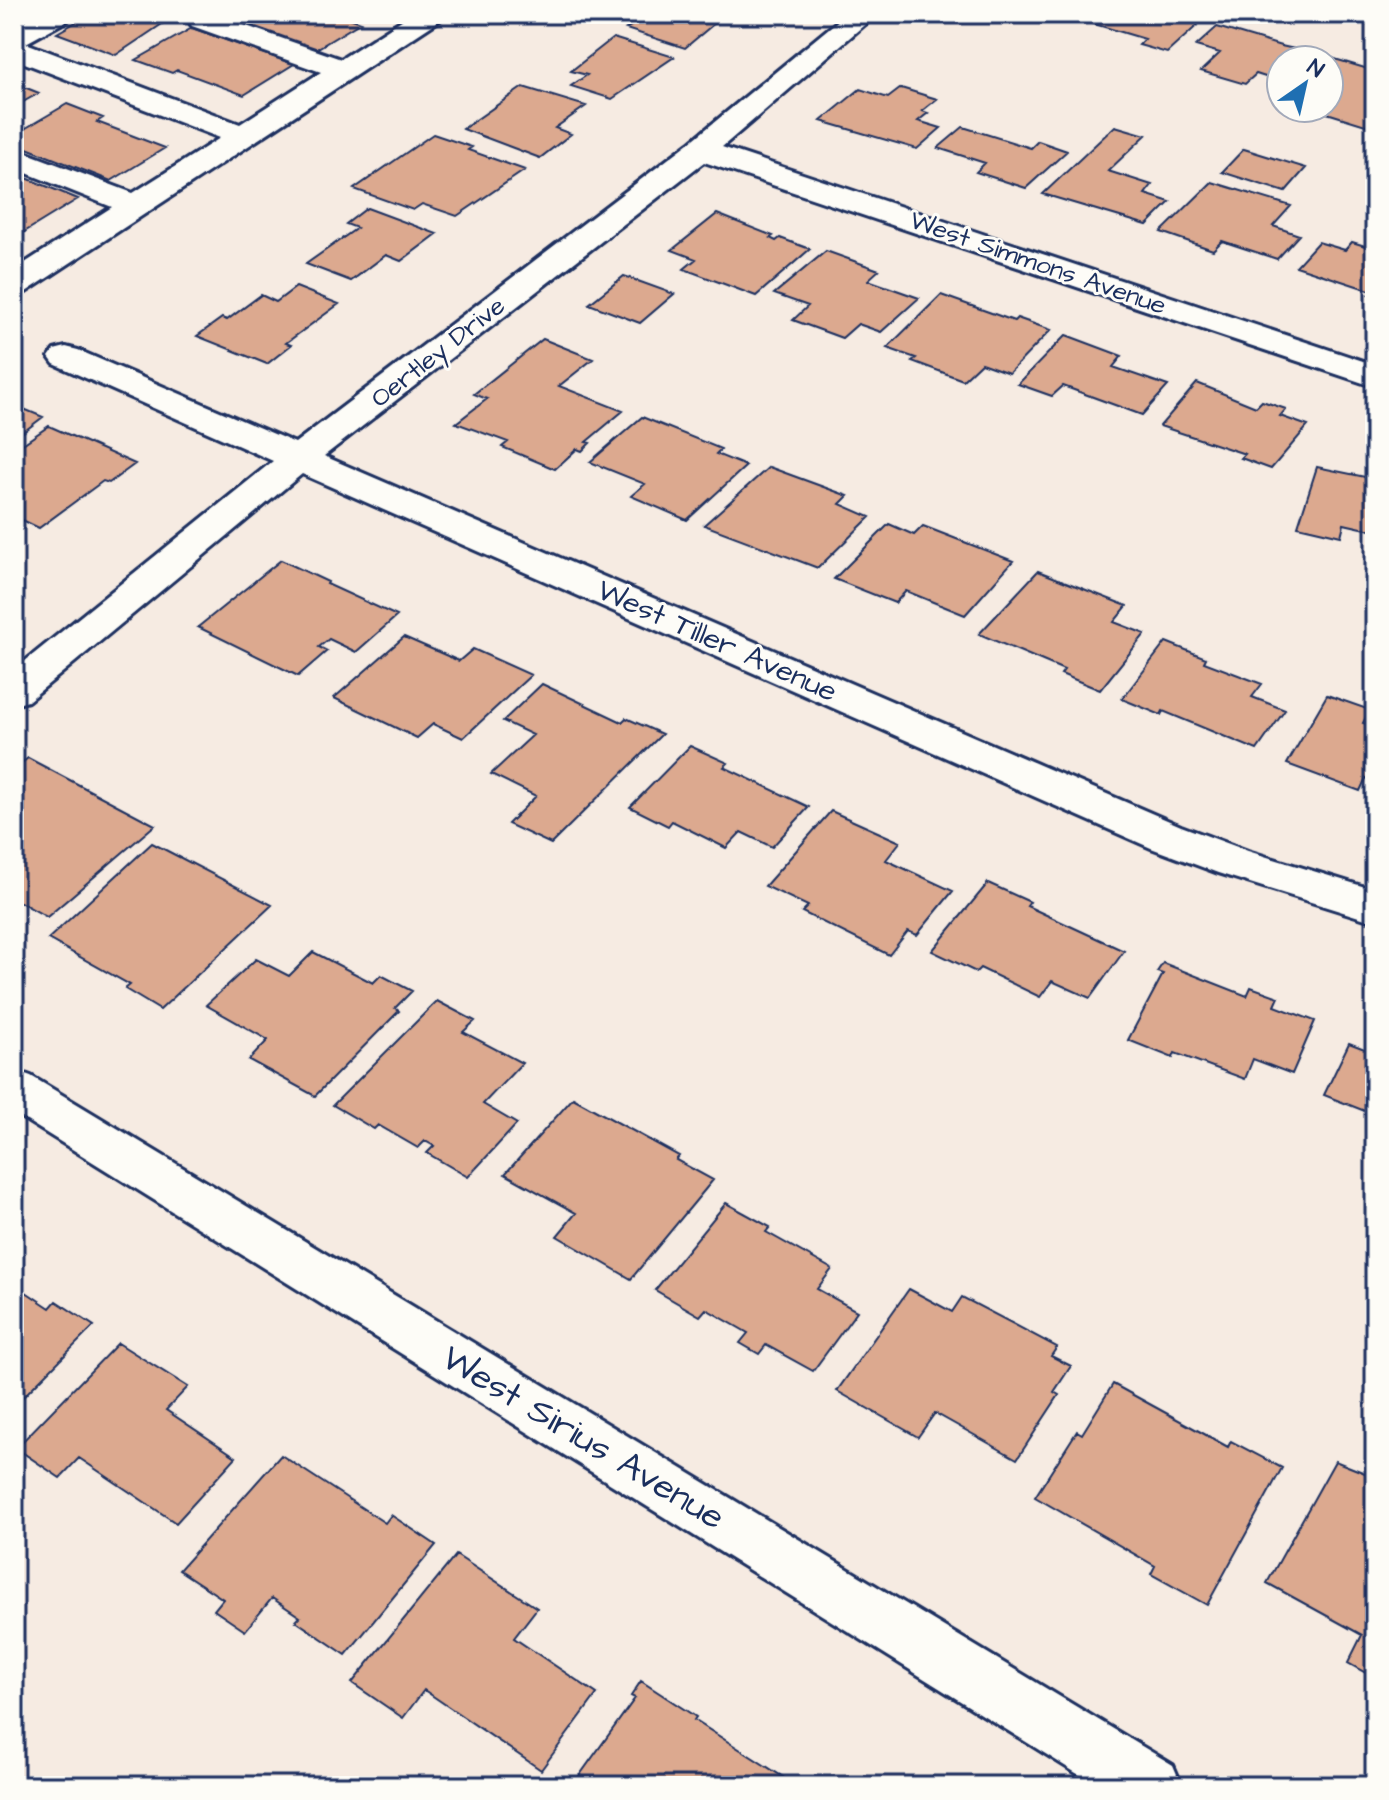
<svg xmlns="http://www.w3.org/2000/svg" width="1389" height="1800" viewBox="0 0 1389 1800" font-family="'Architects Daughter',sans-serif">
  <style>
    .building { fill: #dca98f; stroke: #1b2f5e; stroke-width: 2 }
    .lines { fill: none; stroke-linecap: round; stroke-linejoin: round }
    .minor-casing { stroke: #1b2f5e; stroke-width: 6 }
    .minor { fill: #fdfcf7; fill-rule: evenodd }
    .labels { text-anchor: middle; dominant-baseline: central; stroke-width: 6; stroke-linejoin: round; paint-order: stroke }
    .far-street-label { font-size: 26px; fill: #1b2f5e; stroke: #fdfcf7 }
    .street-label { font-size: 30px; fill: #1b2f5e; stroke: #fdfcf7 }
    .near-street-label { font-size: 36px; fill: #1b2f5e; stroke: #fdfcf7 }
  </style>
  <rect width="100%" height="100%" fill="#f6ebe2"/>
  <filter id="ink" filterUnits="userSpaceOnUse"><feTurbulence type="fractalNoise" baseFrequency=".0125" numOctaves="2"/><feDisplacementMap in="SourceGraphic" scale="16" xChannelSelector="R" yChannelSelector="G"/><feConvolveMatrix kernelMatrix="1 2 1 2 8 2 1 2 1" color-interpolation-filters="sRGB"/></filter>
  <g filter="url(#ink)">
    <path class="building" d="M 90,14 L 177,14 L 116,55 L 57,33 Z
      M 337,14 L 361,22 L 313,51 L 212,15 Z
      M 651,14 L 725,14 L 711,20 L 716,22 L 685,48 L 626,29 Z
      M 1088,14 L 1177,14 L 1202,21 L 1167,53 L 1139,45 L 1145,39 L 1081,20 Z
      M 1217,27 L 1281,46 L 1313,53 L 1303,60 L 1281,60 L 1281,82 L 1256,74 L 1245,84 L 1201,71 L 1220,53 L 1196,46 Z
      M 192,28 L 294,64 L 244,95 L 177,70 L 172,73 L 136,60 Z
      M 613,38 L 674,57 L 612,99 L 571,86 L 587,75 L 571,71 Z
      M 1328,57 L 1375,71 L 1368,79 L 1375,81 L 1375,128 L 1314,109 L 1309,114 L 1288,108 L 1329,108 L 1329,60 L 1325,60 Z
      M 14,83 L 39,93 L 14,107 Z
      M 523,87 L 586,106 L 555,128 L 571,134 L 540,158 L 463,129 Z
      M 901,88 L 937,99 L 922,111 L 928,113 L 918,121 L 941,128 L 917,149 L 821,121 L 860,89 L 888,98 Z
      M 67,104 L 103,118 L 97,122 L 165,148 L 111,181 L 14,143 L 14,135 Z
      M 1115,126 L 1146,135 L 1108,171 L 1152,185 L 1145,194 L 1170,202 L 1147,225 L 1043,194 Z
      M 963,127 L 1031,148 L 1038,141 L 1067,151 L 1026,188 L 976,172 L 985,163 L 938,148 Z
      M 433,134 L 472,147 L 468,150 L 525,170 L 457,216 L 422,204 L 413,210 L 354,189 Z
      M 1244,149 L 1306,168 L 1285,192 L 1222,172 Z
      M 14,173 L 78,199 L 21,234 L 14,232 Z
      M 1212,182 L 1291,206 L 1273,226 L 1299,235 L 1277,259 L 1222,241 L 1213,250 L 1161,232 Z
      M 367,208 L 437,234 L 401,261 L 386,255 L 351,281 L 306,264 L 357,228 L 346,224 Z
      M 717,214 L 773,236 L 770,238 L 776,241 L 780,238 L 810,249 L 756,296 L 684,269 L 696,259 L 672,250 Z
      M 1318,242 L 1345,250 L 1352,242 L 1375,249 L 1375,295 L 1369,294 L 1372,291 L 1296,266 Z
      M 826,251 L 879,270 L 868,280 L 919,298 L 881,332 L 858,324 L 842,338 L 793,320 L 808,306 L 774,294 Z
      M 624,276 L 674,294 L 640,323 L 589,304 Z
      M 296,287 L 339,304 L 286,343 L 291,345 L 267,364 L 197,336 L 222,318 L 227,320 L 261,295 L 276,302 Z
      M 941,295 L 1014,321 L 1017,318 L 1051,330 L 1009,373 L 981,363 L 963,380 L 912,361 L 916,358 L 887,348 Z
      M 1066,335 L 1122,356 L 1113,367 L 1168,386 L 1142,415 L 1063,386 L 1052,396 L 1018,384 Z
      M 543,339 L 593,359 L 559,386 L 623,411 L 586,442 L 590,443 L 582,451 L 577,449 L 555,469 L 502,447 L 508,442 L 456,423 L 487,399 L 474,394 Z
      M 1197,383 L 1256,407 L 1262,401 L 1286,409 L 1280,416 L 1308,426 L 1271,469 L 1241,458 L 1245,454 L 1160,426 Z
      M 14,405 L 43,417 L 14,439 Z
      M 642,417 L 721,449 L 716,454 L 746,466 L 687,520 L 631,496 L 645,484 L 590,462 Z
      M 49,426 L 135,464 L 109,483 L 103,481 L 39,528 L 14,516 L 14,450 Z
      M 769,467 L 848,496 L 840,504 L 870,517 L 818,568 L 704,525 Z
      M 1317,467 L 1375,479 L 1375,531 L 1344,524 L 1341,536 L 1298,526 Z
      M 889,524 L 914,535 L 923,526 L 1013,561 L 965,615 L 906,591 L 895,603 L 834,579 Z
      M 281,560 L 328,582 L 327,584 L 397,616 L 356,652 L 329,639 L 319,647 L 327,651 L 298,676 L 198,627 Z
      M 1038,571 L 1127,606 L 1114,622 L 1145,634 L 1100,690 L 1061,674 L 1064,670 L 979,634 Z
      M 404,637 L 459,661 L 473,649 L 531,675 L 463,738 L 433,724 L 417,738 L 334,698 Z
      M 1166,642 L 1206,658 L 1204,662 L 1262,684 L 1252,697 L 1285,710 L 1257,750 L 1163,711 L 1161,715 L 1122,699 Z
      M 542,684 L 622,722 L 626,718 L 662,734 L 551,844 L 508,824 L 536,796 L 491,774 L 533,735 L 503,721 Z
      M 1327,695 L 1370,710 L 1363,723 L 1375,727 L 1375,781 L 1366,778 L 1360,791 L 1287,764 Z
      M 690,746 L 728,763 L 724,767 L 809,807 L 772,847 L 741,832 L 726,848 L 672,821 L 668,826 L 630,807 Z
      M 28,758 L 155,825 L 47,917 L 20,902 L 14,907 L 14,769 Z
      M 831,811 L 900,842 L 886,860 L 953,891 L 917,935 L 908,931 L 889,955 L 802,912 L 808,906 L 765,886 Z
      M 152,843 L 272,905 L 160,1010 L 125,989 L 130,985 L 48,939 Z
      M 988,883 L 1030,902 L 1027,906 L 1124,951 L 1090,998 L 1052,981 L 1040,997 L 980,968 L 976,972 L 932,951 Z
      M 313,952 L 373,983 L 381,975 L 412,991 L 395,1008 L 399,1011 L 315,1096 L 249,1060 L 268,1040 L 206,1005 L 256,959 L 289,976 Z
      M 1163,963 L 1247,996 L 1251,987 L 1279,997 L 1275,1006 L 1315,1021 L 1292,1074 L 1253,1059 L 1245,1079 L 1175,1053 L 1173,1058 L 1128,1040 L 1163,974 L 1157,972 Z
      M 437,1001 L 475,1021 L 463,1032 L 522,1063 L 483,1104 L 517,1124 L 468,1177 L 427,1153 L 434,1146 L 425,1141 L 418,1148 L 378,1125 L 374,1129 L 333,1105 Z
      M 1349,1043 L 1375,1053 L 1375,1115 L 1324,1095 Z
      M 573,1098 L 679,1156 L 676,1160 L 713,1180 L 631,1279 L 557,1236 L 576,1213 L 505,1174 Z
      M 726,1203 L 770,1227 L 766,1232 L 832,1269 L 817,1289 L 857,1311 L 813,1371 L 766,1345 L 759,1354 L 740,1343 L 748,1333 L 706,1309 L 700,1316 L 655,1290 Z
      M 14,1284 L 50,1308 L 56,1301 L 94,1326 L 14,1406 Z
      M 909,1289 L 952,1312 L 962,1297 L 1057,1347 L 1051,1356 L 1071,1366 L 1054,1392 L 1059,1395 L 1017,1459 L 935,1413 L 918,1437 L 837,1391 Z
      M 118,1343 L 188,1387 L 166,1410 L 236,1457 L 176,1523 L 79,1458 L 60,1478 L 16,1448 Z
      M 1113,1384 L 1228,1447 L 1231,1441 L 1282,1468 L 1207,1605 L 1151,1574 L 1155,1566 L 1035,1497 L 1077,1431 L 1082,1434 Z
      M 281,1455 L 385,1523 L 391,1515 L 436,1545 L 346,1655 L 296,1621 L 300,1617 L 272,1598 L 245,1631 L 214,1610 L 223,1599 L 179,1570 Z
      M 1335,1461 L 1375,1477 L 1375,1678 L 1348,1663 L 1362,1635 L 1267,1583 Z
      M 456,1555 L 537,1608 L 514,1638 L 597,1694 L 541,1770 L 424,1690 L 403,1718 L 352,1683 Z
      M 641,1681 L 696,1717 L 694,1720 L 797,1786 L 572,1786 L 635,1698 L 631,1696 Z"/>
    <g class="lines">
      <defs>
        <path id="minor" d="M 37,14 L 72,14 L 68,20 L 26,43 L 240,124 L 321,72 L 192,26 L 188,20 L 192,14 L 212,14 L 341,59 L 411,14 L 444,14 L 440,20 L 26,292 L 14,295 L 14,270 L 112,207 L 14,168 L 14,148 L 133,193 L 220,138 L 14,59 L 14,26 Z
          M 846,14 L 877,14 L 722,147 L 1375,365 L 1375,387 L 704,162 L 324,456 L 1181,826 L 1248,851 L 1375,890 L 1375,922 L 1218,873 L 1151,848 L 302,474 L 28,701 L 14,705 L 14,670 L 273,461 L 54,364 L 49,357 L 54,350 L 66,347 L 78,350 L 295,443 L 689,143 Z
          M 1358,14 L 1375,14 L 1375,24 L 1362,20 Z
          M 14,1070 L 31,1076 L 1173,1765 L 1182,1786 L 1097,1786 L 14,1113 Z"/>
      </defs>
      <use href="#minor" class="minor-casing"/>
      <use href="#minor" class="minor"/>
    </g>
  </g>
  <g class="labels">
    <g class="far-street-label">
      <text transform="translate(1038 263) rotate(19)">West Simmons Avenue</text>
      <text transform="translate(438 352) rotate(-38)">Oertley Drive</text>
    </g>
    <g class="street-label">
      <text transform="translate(717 641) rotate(24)">West Tiller Avenue</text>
    </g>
    <g class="near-street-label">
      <text transform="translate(583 1438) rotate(31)">West Sirius Avenue</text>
    </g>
  </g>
  <rect width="1389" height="1800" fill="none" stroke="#fdfcf7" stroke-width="48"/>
  <rect x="24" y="24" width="1341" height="1752" fill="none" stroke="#1b2f5e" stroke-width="3" filter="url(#ink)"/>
  <g transform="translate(1305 84) rotate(34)"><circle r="38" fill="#fdfcf7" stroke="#a3aaba" stroke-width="2"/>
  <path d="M0-6L14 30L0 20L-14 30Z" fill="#1f6fb2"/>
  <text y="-12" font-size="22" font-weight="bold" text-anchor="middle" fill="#1b2f5e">N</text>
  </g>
</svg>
